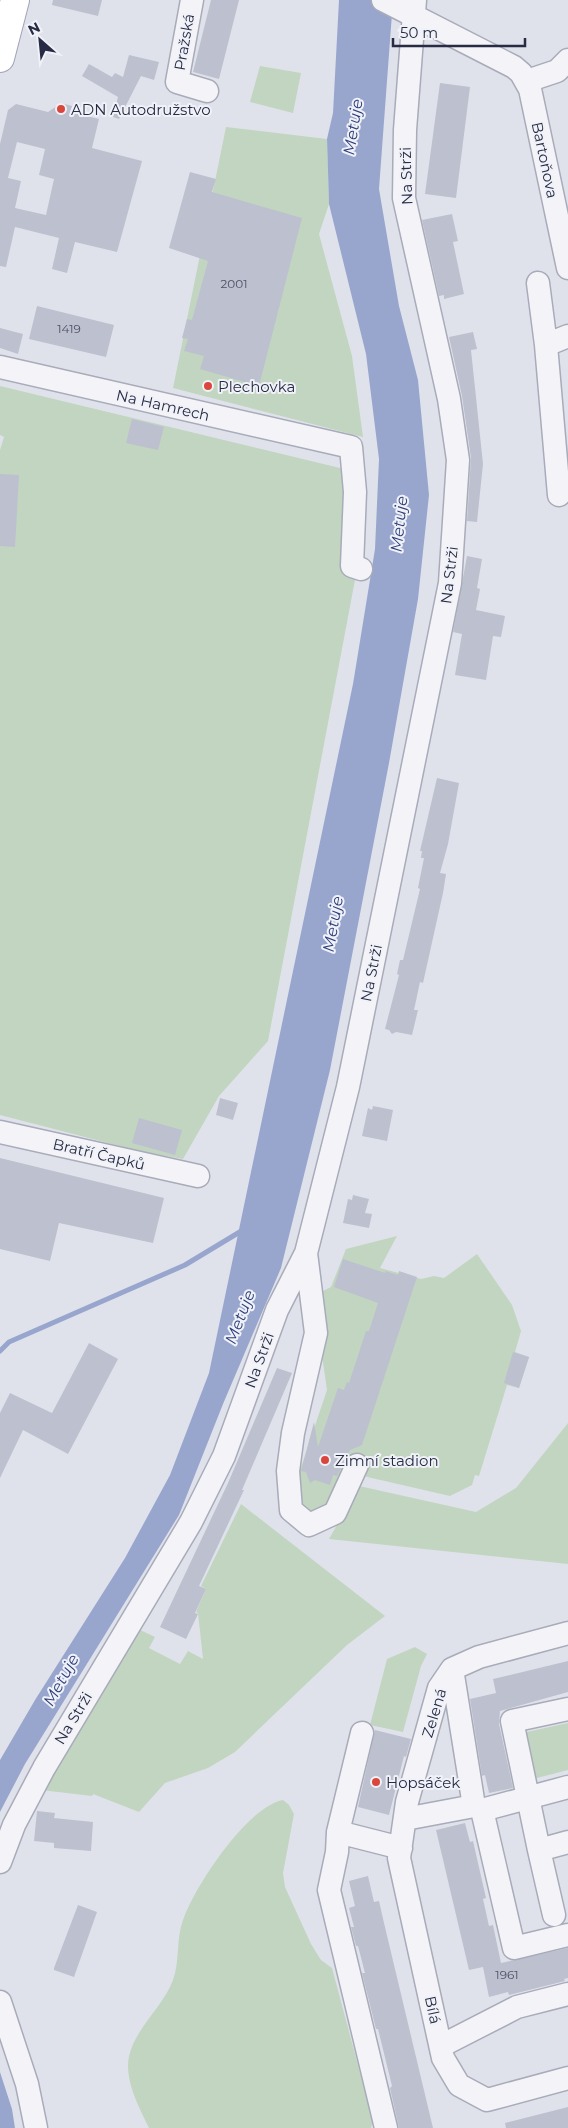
<svg xmlns="http://www.w3.org/2000/svg" width="568" height="2128" viewBox="0 0 568 2128" font-family="Montserrat,sans-serif">
  <style>
    .green { fill: #c1d5c1 }
    .water { fill: #98a6ce }
    .lines { fill: none; stroke-linecap: round; stroke-linejoin: round }
    .stream { stroke: #98a6ce; stroke-width: 5 }
    .building { fill: #bdc0ce; fill-rule: evenodd }
    .minor-casing { stroke: #a8abb9; stroke-width: 25 }
    .major-casing { stroke: #9fa3b7; stroke-width: 30 }
    .minor { stroke: #f4f4f8; stroke-width: 22 }
    .major { stroke: #fff; stroke-width: 28 }
    .poi-dot { fill: #da463b; stroke: #f0f2f8; stroke-width: 2 }
    .labels { text-anchor: middle; dominant-baseline: central; stroke-width: 4; stroke-linejoin: round; paint-order: stroke }
    .number-label { font-size: 12px; fill: #4c5066 }
    .street-label { font-size: 15px; fill: #272b44; stroke: #f0f2f8 }
    .poi-label { font-size: 15px; fill: #272b44; stroke: #f0f2f8; text-anchor: start }
    .water-label { font-size: 16px; font-style: italic; fill: #2d3f7b; stroke: #f0f2f8 }
  </style>
  <rect width="100%" height="100%" fill="#e0e2eb"/>
  <path class="green" d="M 260,66 L 301,73 L 293,113 L 250,102 Z
    M 226,127 L 327,139 L 329,204 L 319,234 L 352,356 L 363,437 L 173,388 Z
    M 0,386 L 365,474 L 358,564 L 268,1041 L 219,1096 L 183,1159 L 139,1151 L 0,1115 L 0,450 L 4,437 L 0,435 Z
    M 397,1236 L 380,1268 L 421,1279 L 434,1276 L 444,1278 L 477,1254 L 512,1305 L 521,1331 L 515,1352 L 529,1357 L 519,1388 L 507,1385 L 479,1476 L 475,1475 L 472,1485 L 450,1496 L 363,1476 L 321,1510 L 307,1512 L 296,1507 L 297,1479 L 327,1390 L 319,1335 L 321,1292 L 331,1287 L 346,1249 Z
    M 568,1423 L 568,1564 L 329,1539 L 359,1486 L 476,1512 L 516,1488 Z
    M 241,1504 L 385,1616 L 347,1645 L 235,1752 L 208,1768 L 165,1783 L 139,1812 L 93,1794 L 102,1781 L 92,1796 L 41,1790 L 138,1629 L 155,1637 L 149,1648 L 180,1664 L 188,1651 L 203,1659 L 198,1613 L 196,1612 L 206,1589 L 201,1586 Z
    M 415,1647 L 427,1654 L 421,1666 L 403,1732 L 370,1725 L 387,1659 Z
    M 568,1723 L 568,1770 L 533,1779 L 522,1733 Z
    M 283,1800 L 289,1805 L 294,1814 L 283,1873 L 285,1887 L 311,1944 L 321,1960 L 332,1968 L 373,2121 L 371,2128 L 149,2128 C 139,2107 124,2080 129,2056 C 136,2027 163,2007 173,1980 C 180,1961 176,1938 183,1920 C 195,1886 247,1807 283,1800 Z"/>
  <path class="water" d="M 339,0 L 393,0 L 379,189 L 399,306 L 418,380 L 429,495 L 418,599 L 389,763 L 330,1070 L 281,1268 L 223,1404 L 179,1515 L 25,1764 L 0,1812 L 0,1760 L 35,1700 L 125,1558 L 170,1475 L 209,1373 L 353,684 L 375,549 L 379,459 L 366,354 L 329,204 L 327,139 L 333,113 Z
    M 0,2072 L 12,2109 L 15,2128 L 0,2128 Z"/>
  <g class="lines">
    <path class="stream" d="M 0,1351 L 9,1342 L 185,1265 L 243,1230"/>
  </g>
  <path class="building" d="M 53,0 L 102,0 L 98,16 L 52,5 Z
    M 211,0 L 239,0 L 219,79 L 193,72 Z
    M 129,55 L 159,62 L 154,80 L 141,76 L 119,119 L 113,117 L 118,97 L 82,76 L 89,64 L 112,77 L 115,73 L 123,77 Z
    M 440,83 L 470,87 L 456,198 L 425,194 Z
    M 61,103 L 72,106 L 70,112 L 99,119 L 92,148 L 142,161 L 117,252 L 75,242 L 67,273 L 52,269 L 59,238 L 15,227 L 6,267 L 0,266 L 0,144 L 8,110 L 16,104 L 48,112 ZM 17,142 L 45,149 L 39,175 L 54,179 L 46,215 L 15,208 L 21,181 L 8,178 Z
    M 190,172 L 216,179 L 212,192 L 302,218 L 259,386 L 200,369 L 204,356 L 184,351 L 188,339 L 182,338 L 187,319 L 192,320 L 208,261 L 169,248 Z
    M 452,214 L 458,241 L 453,242 L 464,294 L 444,299 L 444,295 L 439,296 L 422,220 Z
    M 37,306 L 114,325 L 106,357 L 29,339 Z
    M 0,328 L 23,334 L 18,354 L 0,348 Z
    M 473,332 L 477,349 L 471,350 L 483,464 L 477,522 L 467,521 L 471,458 L 462,396 L 449,337 Z
    M 132,419 L 164,427 L 158,450 L 126,443 Z
    M 0,474 L 19,475 L 15,547 L 0,546 Z
    M 467,556 L 482,559 L 477,588 L 480,589 L 476,610 L 505,616 L 501,637 L 493,636 L 486,680 L 455,675 L 462,634 L 453,632 Z
    M 437,778 L 459,783 L 448,844 L 440,873 L 446,874 L 443,893 L 423,983 L 420,982 L 414,1010 L 418,1010 L 412,1035 L 396,1032 L 392,1034 L 389,1030 L 385,1029 L 399,975 L 397,974 L 400,960 L 403,960 L 420,889 L 418,888 L 424,858 L 421,858 L 422,851 L 420,851 Z
    M 220,1098 L 238,1103 L 233,1120 L 216,1115 Z
    M 373,1106 L 393,1110 L 387,1141 L 362,1136 L 368,1108 L 372,1110 Z
    M 139,1118 L 182,1130 L 175,1155 L 132,1143 Z
    M 0,1158 L 164,1198 L 153,1243 L 59,1223 L 50,1261 L 0,1249 Z
    M 353,1195 L 369,1199 L 365,1213 L 372,1214 L 369,1228 L 343,1223 L 348,1199 L 352,1200 Z
    M 343,1259 L 385,1273 L 385,1271 L 398,1275 L 399,1271 L 417,1277 L 362,1445 L 350,1450 L 337,1476 L 333,1475 L 330,1485 L 315,1480 L 310,1483 L 306,1472 L 301,1471 L 314,1422 L 318,1447 L 338,1388 L 344,1390 L 347,1382 L 349,1383 L 366,1331 L 369,1331 L 378,1303 L 334,1287 Z
    M 89,1343 L 118,1359 L 68,1454 L 23,1430 L 0,1478 L 0,1413 L 10,1393 L 52,1413 Z
    M 513,1352 L 529,1357 L 519,1388 L 504,1383 Z
    M 277,1368 L 292,1373 L 242,1490 L 244,1490 L 199,1586 L 206,1589 L 195,1613 L 198,1614 L 186,1639 L 160,1627 L 228,1483 Z
    M 568,1661 L 568,1692 L 500,1711 L 499,1724 L 513,1788 L 489,1793 L 485,1775 L 482,1776 L 470,1699 L 496,1693 L 493,1679 Z
    M 375,1730 L 411,1739 L 406,1757 L 404,1756 L 389,1815 L 358,1807 Z
    M 37,1811 L 55,1813 L 54,1818 L 93,1822 L 91,1851 L 54,1848 L 54,1843 L 34,1841 Z
    M 465,1823 L 470,1842 L 473,1841 L 486,1898 L 483,1899 L 489,1926 L 493,1925 L 501,1963 L 568,1948 L 568,1978 L 564,1979 L 565,1981 L 509,1995 L 508,1992 L 489,1997 L 483,1967 L 469,1970 L 436,1830 Z
    M 368,1876 L 374,1902 L 379,1901 L 384,1923 L 433,2128 L 399,2128 L 390,2088 L 392,2086 L 378,2029 L 376,2029 L 362,1973 L 365,1973 L 358,1946 L 356,1946 L 351,1927 L 354,1927 L 349,1908 L 355,1906 L 349,1881 Z
    M 78,1905 L 97,1912 L 74,1977 L 54,1970 L 54,1968 Z
    M 568,2107 L 568,2128 L 506,2128 L 505,2123 Z"/>
  <g class="lines">
    <defs>
      <path id="minor" d="M 192,0 L 177,82 L 207,91
        M 383,0 L 514,67 L 521,73 L 530,89 L 568,268
        M 527,81 L 557,71 L 568,60
        M 538,283 L 546,345
        M 0,367 L 351,447 L 355,492 L 352,566 L 361,569
        M 559,495 L 546,345 L 568,336
        M 0,1132 L 198,1176
        M 306,1253 L 316,1333 L 293,1433 L 288,1471 L 291,1510 L 309,1525 L 335,1513 L 357,1465
        M 568,1633 L 479,1657 L 452,1669 L 439,1688 L 407,1802 L 399,1858 L 443,2058 L 459,2085 L 487,2100 L 568,2078
        M 452,1669 L 474,1806
        M 568,1709 L 512,1721 L 539,1850 L 568,1842
        M 362,1733 L 338,1832 L 337,1852 L 329,1890 L 386,2128
        M 482,1810 L 514,1948 L 568,1935
        M 405,1819 L 474,1806 L 482,1810 L 568,1787
        M 338,1832 L 401,1848
        M 539,1850 L 554,1915
        M 0,1862 L 14,1825 L 44,1768 L 191,1522 L 224,1456 L 277,1310 L 306,1253 L 348,1087 L 450,583 L 458,460 L 449,399 L 404,198 L 405,130 L 415,0
        M 0,2002 L 27,2084 L 36,2128
        M 441,2046 L 517,2007 L 568,1994"/>
      <path id="major" d="M 0,58 L 15,0"/>
    </defs>
    <use href="#minor" class="minor-casing"/>
    <use href="#major" class="major-casing"/>
    <use href="#minor" class="minor"/>
    <use href="#major" class="major"/>
  </g>
  <g class="poi-dot">
    <circle cx="61" cy="109" r="5"/>
    <circle cx="208" cy="386" r="5"/>
    <circle cx="325" cy="1460" r="5"/>
    <circle cx="376" cy="1782" r="5"/>
  </g>
  <g class="labels">
    <g class="number-label">
      <text x="234" y="283">2001</text>
      <text x="69" y="328">1419</text>
      <text x="507" y="1974">1961</text>
    </g>
    <g class="street-label">
      <text transform="translate(184 42) rotate(-80)">Pražská</text>
      <text transform="translate(545 160) rotate(78)">Bartoňova</text>
      <text transform="translate(406 176) rotate(-92)">Na Strži</text>
      <text transform="translate(163 405) rotate(13)">Na Hamrech</text>
      <text transform="translate(449 575) rotate(-83)">Na Strži</text>
      <text transform="translate(371 973) rotate(-79)">Na Strži</text>
      <text transform="translate(99 1154) rotate(13)">Bratří Čapků</text>
      <text transform="translate(259 1360) rotate(-70)">Na Strži</text>
      <text transform="translate(434 1713) rotate(-73)">Zelená</text>
      <text transform="translate(73 1718) rotate(-59)">Na Strži</text>
      <text transform="translate(433 2010) rotate(78)">Bílá</text>
    </g>
    <g class="poi-label">
      <text x="71" y="109">ADN Autodružstvo</text>
      <text x="218" y="386">Plechovka</text>
      <text x="335" y="1460">Zimní stadion</text>
      <text x="386" y="1782">Hopsáček</text>
    </g>
    <g class="water-label">
      <text transform="translate(353 127) rotate(-81)">Metuje</text>
      <text transform="translate(399 524) rotate(-84)">Metuje</text>
      <text transform="translate(333 924) rotate(-80)">Metuje</text>
      <text transform="translate(240 1317) rotate(-69)">Metuje</text>
      <text transform="translate(61 1680) rotate(-61)">Metuje</text>
    </g>
  </g>
  <g transform="translate(40 40) rotate(333)" stroke="#f0f2f8" stroke-width="4" paint-order="stroke">
  <path d="M0-4L9 19L0 12L-9 19Z" fill="#272b44"/>
  <text y="-8" font-size="14" font-weight="bold" text-anchor="middle" fill="#272b44">N</text>
  </g>
  <path d="M393 38v8h132v-8" fill="none" stroke="#272b44" stroke-width="2.5"/>
  <text x="400" y="38" font-size="15" fill="#272b44" stroke="#f0f2f8" stroke-width="4" paint-order="stroke">50 m</text>
</svg>
